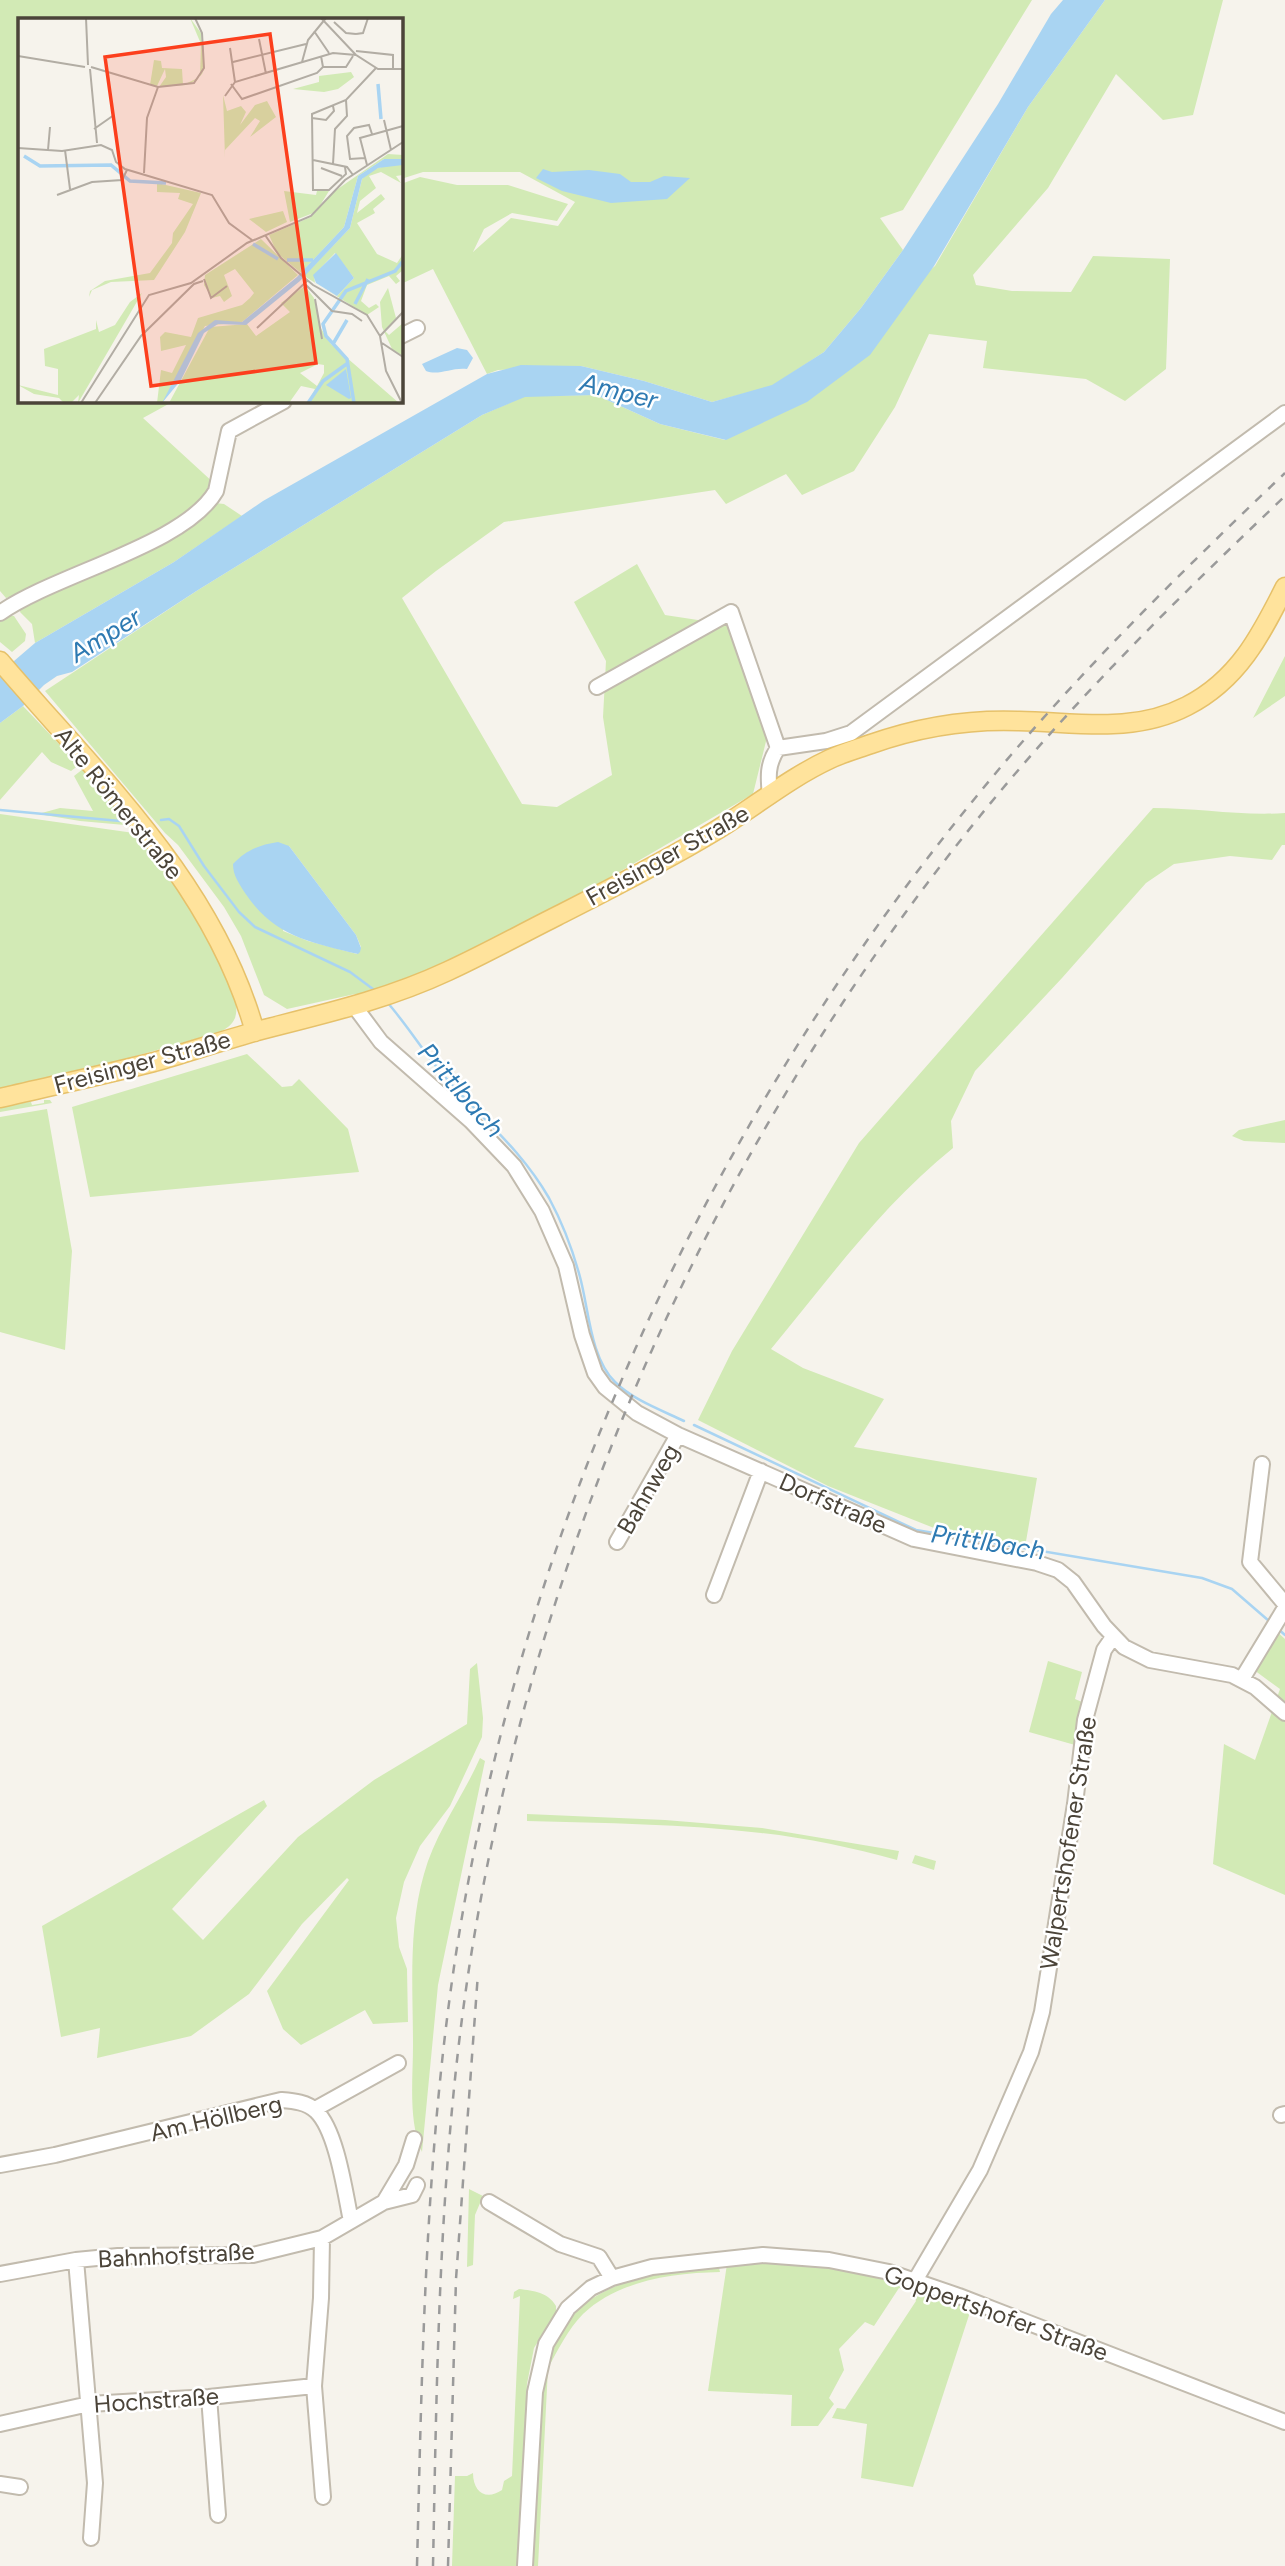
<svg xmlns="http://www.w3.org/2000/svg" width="1285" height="2566" viewBox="0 0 1285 2566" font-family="Figtree,sans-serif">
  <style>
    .green { fill: #d2eab5; fill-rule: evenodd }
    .water { fill: #a9d4f2 }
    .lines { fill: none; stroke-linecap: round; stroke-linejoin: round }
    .stream { stroke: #a9d4f2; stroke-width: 2.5 }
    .minor-casing { stroke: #c2bbae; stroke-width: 18 }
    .major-casing { stroke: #e6c16a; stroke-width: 21 }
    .minor { stroke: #fff; stroke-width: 14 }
    .major { stroke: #ffe39c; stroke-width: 18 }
    .rail { stroke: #9a9a9a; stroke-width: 2.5; stroke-dasharray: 9 9; stroke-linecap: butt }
    .labels { text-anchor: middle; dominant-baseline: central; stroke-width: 5; stroke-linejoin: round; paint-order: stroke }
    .street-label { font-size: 24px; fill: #4b4439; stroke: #fff }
    .water-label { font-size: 26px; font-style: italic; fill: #2e7ab2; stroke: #fff }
    .inset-river { fill: none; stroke: #a9d4f2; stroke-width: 3.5 }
    .inset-road { fill: none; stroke: #b2ada4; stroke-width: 2 }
    .view { fill: #fc3f1d; fill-opacity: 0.15; stroke: #fc3f1d; stroke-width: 3.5 }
    .inset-edge { fill: none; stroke: #4b4439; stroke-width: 3.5 }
  </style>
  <rect width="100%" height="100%" fill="#f6f3ec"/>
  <path class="green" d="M 0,0 L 1032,0 L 903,210 L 880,218 L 903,250 L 861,308 L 824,352 L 772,386 L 712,402 L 644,381 L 581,366 L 498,370 L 487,374 L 433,269 L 401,284 L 401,184 L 420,177 L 457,185 L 508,185 L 568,204 L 557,221 L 512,213 L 484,229 L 473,252 L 511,218 L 558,226 L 575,202 L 520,172 L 423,172 L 401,179 L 401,19 L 19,19 L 19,401 L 174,401 L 143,418 L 215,484 C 182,537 112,549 59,574 C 41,582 25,594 6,598 L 0,591 Z
    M 1105,0 L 1223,0 L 1193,115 L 1163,120 L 1116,74 L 1048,188 L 973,275 L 976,285 L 1012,291 L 1071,292 L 1093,256 L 1170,259 L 1166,369 L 1125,401 L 1086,379 L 983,368 L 987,341 L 929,334 L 895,407 L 854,471 L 802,495 L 786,474 L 726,504 L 715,490 L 504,522 L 436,571 L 402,598 L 522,804 L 557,807 L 612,775 L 603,717 L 606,661 L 574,602 L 637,564 L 665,615 L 711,622 L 723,609 L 773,713 L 753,794 L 530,924 L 395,986 L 366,996 L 355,994 L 287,1009 L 264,995 L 241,936 L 224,907 L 178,845 L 165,833 L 45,691 L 198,590 L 482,415 L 525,396 L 596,395 L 660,424 L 725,440 L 935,266 L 1028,107 ZM 289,846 L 356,935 L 361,947 L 357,954 L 308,941 L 283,931 Z
    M 215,503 L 224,504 L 242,516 L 174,562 L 35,643 L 32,624 L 20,612 L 21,606 L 185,529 Z
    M 8,615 L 14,616 L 26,634 L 25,641 L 12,652 L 0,642 L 0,622 Z
    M 1285,656 L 1285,696 L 1253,718 Z
    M 23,706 L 79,765 L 71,771 L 51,762 L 42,752 L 0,800 L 0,723 Z
    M 83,769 L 136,826 L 80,821 L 38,814 L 60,808 L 93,811 L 74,776 Z
    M 1153,808 C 1198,808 1241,816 1285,813 L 1285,845 L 1282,845 L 1272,860 L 1230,856 L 1174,864 L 1146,883 L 1062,978 L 975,1071 L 951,1121 L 953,1148 C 882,1205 829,1279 771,1349 L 803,1368 L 884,1399 L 854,1447 L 1037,1478 L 1025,1547 L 934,1528 L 828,1486 L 698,1420 L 732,1351 L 859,1143 Z
    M 0,814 L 141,834 C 164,865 248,980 235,1018 C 232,1025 226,1029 220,1032 L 104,1065 L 0,1089 Z
    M 247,1054 L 282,1087 L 292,1086 L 299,1079 L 348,1129 L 359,1172 L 90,1197 L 72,1107 Z
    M 44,1100 L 50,1100 L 52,1103 L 0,1112 L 0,1104 L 31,1102 L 32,1105 L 44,1103 Z
    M 47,1109 L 72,1251 L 65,1350 L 0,1332 L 0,1117 Z
    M 1285,1120 L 1285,1143 L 1244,1141 L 1232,1136 L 1239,1130 Z
    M 1276,1631 L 1285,1639 L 1285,1895 L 1213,1864 L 1224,1744 L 1255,1760 L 1280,1689 L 1254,1670 Z
    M 1048,1661 L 1082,1672 L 1075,1699 L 1082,1702 L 1075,1745 L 1029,1732 Z
    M 477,1663 L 483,1718 L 482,1737 L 450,1806 L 420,1846 L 404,1882 L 396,1918 L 399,1947 L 407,1969 L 408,2022 L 373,2024 L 365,2010 L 301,2045 L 283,2029 L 267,1991 L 349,1880 L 347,1878 L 302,1924 L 249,1994 L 191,2036 L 97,2058 L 100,2028 L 61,2037 L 42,1926 L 264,1800 L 267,1806 L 172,1909 L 203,1940 L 298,1837 L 374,1780 L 467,1724 L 470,1669 Z
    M 480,1758 L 485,1761 L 438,1985 L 422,2152 C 408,2121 413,2079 413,2046 C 413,1990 408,1929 424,1874 C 435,1833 463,1797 480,1758 Z
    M 527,1814 L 665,1820 L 762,1828 L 899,1851 L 897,1860 C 852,1848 807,1838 761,1833 C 683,1824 605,1823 527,1821 Z
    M 915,1855 L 936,1861 L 934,1870 L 912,1863 Z
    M 469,2189 L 483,2196 L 475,2215 L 473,2265 L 467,2267 Z
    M 763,2260 L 855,2269 L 909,2285 L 907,2291 L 899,2288 L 874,2326 L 865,2322 L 839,2349 L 844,2370 L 829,2398 L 834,2404 L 818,2426 L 791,2426 L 792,2395 L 708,2391 L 727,2264 Z
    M 718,2264 L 720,2272 C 673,2273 619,2280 583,2314 C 568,2329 558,2350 548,2368 L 538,2566 L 529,2566 L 540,2392 C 544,2370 550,2344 563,2326 C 600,2277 663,2272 718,2264 Z
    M 519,2289 C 534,2291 548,2292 556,2306 L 556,2312 L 534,2348 L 527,2384 L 518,2566 L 452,2566 L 455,2476 L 467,2476 L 473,2473 C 473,2492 486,2501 502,2490 L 504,2481 L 512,2476 L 520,2296 L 513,2299 L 514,2292 Z
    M 916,2289 L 972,2306 L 913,2487 L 861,2478 L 867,2424 L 832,2418 L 837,2408 L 845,2409 L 916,2301 L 913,2294 Z"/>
  <path class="water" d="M 1063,0 L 1105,0 L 1028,107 L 934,266 L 870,355 L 807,402 L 726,440 L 660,424 L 596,395 L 525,397 L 482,415 L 198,590 L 72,672 L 57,676 L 44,685 L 23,706 L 0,723 L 0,673 L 35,643 L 174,562 L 263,501 L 487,374 L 521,365 L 581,366 L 644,381 L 712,402 L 772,385 L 824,352 L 861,308 L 903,250 L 998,104 L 1051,14 Z
    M 543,169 L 552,172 L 589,170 L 620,174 L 631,182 L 650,182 L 664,176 L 690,178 L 667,199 L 611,203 L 562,191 L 536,178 Z
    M 457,348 L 467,350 L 473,358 L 467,369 C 452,367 439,376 426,371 L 422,364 Z
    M 278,842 L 289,846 L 356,935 L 361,948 L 360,952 L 358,954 C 310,942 275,937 245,893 C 239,883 233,876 233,864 C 246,850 259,845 278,842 Z"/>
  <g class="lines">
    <path class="stream" d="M 0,810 L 120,821
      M 161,820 L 169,819 L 179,826 L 204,866 L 239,912 L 255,927 L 350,972 L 377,992
      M 387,1002 C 408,1026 424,1053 445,1077 C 482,1119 520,1148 549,1198 C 562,1222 573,1251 580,1277 C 589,1310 590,1357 615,1382 C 633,1400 661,1410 684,1421
      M 694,1425 L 916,1530 L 1202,1578 L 1232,1589 L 1269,1621
      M 1277,1628 L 1285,1635"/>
    <defs>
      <path id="minor" d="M 401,336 L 417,328
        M 0,613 C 55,574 185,545 216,491 L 229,431 L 284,401
        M 597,687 L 731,612 L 778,748 C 767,764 768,777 770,796
        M 778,748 L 826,741 L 851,733 L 1285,413
        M 355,1007 L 381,1042 L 471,1121 L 514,1166 L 542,1211 L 566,1266 L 582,1335 L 595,1373 L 605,1387 L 637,1413 L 678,1435 L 914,1539 L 1037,1563 L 1058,1570 L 1073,1582 L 1104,1626 L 1124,1647 L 1150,1660 L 1232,1675 L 1255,1687 L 1285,1713
        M 1262,1464 L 1250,1562 L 1285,1604
        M 617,1542 L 678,1435
        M 714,1595 L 761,1471
        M 1242,1679 L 1285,1608
        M 315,2109 L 398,2063
        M 1281,2115 L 1285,2114
        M 0,2165 L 55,2155 L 281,2100 C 293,2101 307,2102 316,2111 C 337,2131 345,2193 351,2221
        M 384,2202 L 412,2195 L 417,2185
        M 489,2202 L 560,2244 L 599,2257 L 612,2278
        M 322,2238 L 321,2298 L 314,2386 L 323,2497
        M 76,2260 L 95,2483 L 91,2538
        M 0,2274 L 76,2260 L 118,2256 L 253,2255 L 322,2238 L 384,2202 L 406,2165 L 414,2139
        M 916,2279 L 980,2170 L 1031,2052 L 1042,2012 L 1075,1804 L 1085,1720 L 1104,1650 L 1113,1637
        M 209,2397 L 218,2515
        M 0,2424 L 89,2404 L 209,2397 L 314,2386
        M 0,2484 L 20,2487
        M 525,2566 L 535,2392 L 546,2344 L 568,2308 L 591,2288 L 612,2278 L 652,2267 L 763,2255 L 829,2260 L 889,2272 L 959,2296 L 1285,2422"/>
      <path id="major" d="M 0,661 C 97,775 214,883 255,1032
        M 0,1098 C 51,1086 103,1075 154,1062 C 188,1052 222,1041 257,1031 C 323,1014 386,1000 448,971 C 485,954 521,934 557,916 C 610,889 664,862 715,831 C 753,808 789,778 830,759 C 843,753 857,749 871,744 C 919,727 968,719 1019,721 C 1077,722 1133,734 1187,706 C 1238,680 1261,635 1285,587"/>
    </defs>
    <use href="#minor" class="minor-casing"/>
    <use href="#major" class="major-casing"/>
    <use href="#minor" class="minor"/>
    <use href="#major" class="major"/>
    <path class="rail" d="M 417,2566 C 422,2366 425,2165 454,1967 C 517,1540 703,1130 976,797 C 1070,681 1177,576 1285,473
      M 433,2566 C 437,2365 439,2162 470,1962 C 536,1544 713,1144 980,816 C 1073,701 1178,598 1285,496
      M 448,2566 L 456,2279 L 478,1973"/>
  </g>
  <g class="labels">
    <g class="street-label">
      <text transform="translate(119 803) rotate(51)">Alte Römerstraße</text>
      <text transform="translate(667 855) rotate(-29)">Freisinger Straße</text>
      <text transform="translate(142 1062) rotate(-15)">Freisinger Straße</text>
      <text transform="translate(648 1489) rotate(-60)">Bahnweg</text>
      <text transform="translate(833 1503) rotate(24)">Dorfstraße</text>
      <text transform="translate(1068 1843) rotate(-81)">Walpertshofener Straße</text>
      <text transform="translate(216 2118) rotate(-13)">Am Höllberg</text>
      <text transform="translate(176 2255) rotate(-3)">Bahnhofstraße</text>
      <text transform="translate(996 2313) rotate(20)">Goppertshofer Straße</text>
      <text transform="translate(156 2400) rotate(-4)">Hochstraße</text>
    </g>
    <g class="water-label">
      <text transform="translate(619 391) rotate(14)">Amper</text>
      <text transform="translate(105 635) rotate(-32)">Amper</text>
      <text transform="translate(461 1090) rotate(49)">Prittlbach</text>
      <text transform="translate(988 1542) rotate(9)">Prittlbach</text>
    </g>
  </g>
  <g transform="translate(18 18)">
    <rect width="385" height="385" fill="#f6f3ec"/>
    <path d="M 172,0 L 183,15 L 186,48 L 186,51 L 184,56 L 179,62 L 168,67 L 141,69 L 148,59 L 147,51 L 139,68 L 132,67 L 136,42 L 143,43 L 144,50 L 164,51 L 165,67 L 182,59 L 183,26 ZM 333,54 L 336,59 L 320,71 L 306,74 L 275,71 L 301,64 L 301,58 ZM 205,77 L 209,93 L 223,88 L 228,94 L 222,107 L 237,87 L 249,83 L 258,99 L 232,119 L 242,103 L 237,100 L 207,132 L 207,140 ZM 370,136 L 385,137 L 385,141 L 366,141 L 340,158 L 326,209 L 283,255 L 259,235 L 251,217 L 293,199 L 314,175 ZM 374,146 L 385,147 L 385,157 L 378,158 L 383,165 L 363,154 L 351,158 L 358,170 L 342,183 L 339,195 L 363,176 L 367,181 L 355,191 L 357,195 L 339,205 L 359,236 L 379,245 L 385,236 L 385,252 L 378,258 L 382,263 L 378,266 L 371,258 L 349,267 L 343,283 L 351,290 L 358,286 L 361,289 L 349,297 L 286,258 L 332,210 L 344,161 L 353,152 ZM 317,235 L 336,260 L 319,278 L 297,265 L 296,257 ZM 139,165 L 183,175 L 167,214 L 136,262 L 93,264 L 74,272 L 71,279 L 72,273 L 87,263 L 132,255 L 154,225 L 155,215 L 175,186 L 160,181 L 162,175 L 139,174 ZM 266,173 L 298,177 L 299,173 L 311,173 L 298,194 L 272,204 ZM 265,193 L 269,204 L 248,214 L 231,201 ZM 243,221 L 280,257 L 224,304 L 187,308 L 153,372 L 144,385 L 139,385 L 143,352 L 154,355 L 168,327 L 143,333 L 142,319 L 147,314 L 173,319 L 180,300 L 224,287 L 232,280 L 236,275 L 217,251 L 206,257 L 214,278 L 206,284 L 202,278 L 194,280 L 186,267 L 187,257 ZM 287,268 L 296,280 L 302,309 L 313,326 L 381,385 L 290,385 L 297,371 L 283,368 L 271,385 L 151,385 L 192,309 L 229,306 L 238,318 L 272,294 L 263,285 ZM 300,346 L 306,347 L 306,355 L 299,368 L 282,355 ZM 370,270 L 378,300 L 367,313 L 371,317 L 385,305 L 385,338 L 374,331 L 364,309 L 362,284 ZM 124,275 L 60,385 L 61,377 L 53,385 L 46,385 L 41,380 L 16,376 L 0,367 L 40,377 L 40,351 L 27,348 L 26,331 L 78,311 L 78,302 L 81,314 L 97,307 L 112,284 Z" fill="#d2eab5" fill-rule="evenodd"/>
    <path d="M 366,141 L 385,141 L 385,147 L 360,150 L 344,161 L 332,210 L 282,263 L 228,307 L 200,306 L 186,315 L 163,362 L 144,385 L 180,315 L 197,302 L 224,304 L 279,259 L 326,209 L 340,158 ZM 318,235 L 336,260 L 319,278 L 298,265 L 295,257 ZM 328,351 L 333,380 L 331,381 L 308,367 Z" fill="#a9d4f2"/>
    <path class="inset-river" d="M 360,66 L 363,101M 6,138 L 22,148 L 93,147 L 112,163 L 148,165M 235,226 L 260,241M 269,242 L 295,242M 337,286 L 350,261M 315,326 L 329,302M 290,385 L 305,363 L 330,345M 336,385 L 329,341 L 308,318 L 305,306 L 328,273 L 377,253 L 385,243"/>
    <path class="inset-road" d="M 68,0 L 70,47M 303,0 L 338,37M 316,4 L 328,15 L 338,16M 296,13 L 311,35M 338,16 L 345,15 L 350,0M 241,21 L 248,56M 212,30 L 217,64M 338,33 L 375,37 L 375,50M 0,38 L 67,49M 215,44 L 288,26M 284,44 L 290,22 L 308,0M 73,49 L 140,69 L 176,65 L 186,50 L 184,15 L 177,0M 305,49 L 328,49 L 335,38M 72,51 L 79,125M 213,66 L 224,81 L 299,55 L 305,49 L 303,38M 207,78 L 217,64 L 315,35 L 338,37 L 360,51 L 385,51M 294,100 L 308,102 L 316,93 L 315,88M 366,102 L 373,132M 76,111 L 96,97M 0,130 L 44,133 L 83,127 L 94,132 L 98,144 L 107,151 L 194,177 L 211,205 L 234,222M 30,132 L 32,109M 47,132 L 52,171M 347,140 L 332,141 L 329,118 L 336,110 L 351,107 L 354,116M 295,142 L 329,149 L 335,157M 315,146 L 317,111 L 329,98 L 328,82M 349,147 L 342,120 L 385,108M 327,149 L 328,156 L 311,172 L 295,172 L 294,96 L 328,82 L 358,50M 303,150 L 324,158M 126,155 L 129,100 L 140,69M 39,177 L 74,164 L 104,162 L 109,152M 247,217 L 263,240 L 295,267 L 349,297 L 362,318 L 368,353 L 384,385M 186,261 L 193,280 L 209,268M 287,266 L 314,293 L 334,296 L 344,303M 297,281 L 304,321M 239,310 L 289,263M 362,318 L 385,294M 364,325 L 385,339M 63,385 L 131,277 L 173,265 L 229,225 L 293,198 L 327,162 L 385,124M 77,385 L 123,318 L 176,266 L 185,263"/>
    <path class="view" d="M 252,16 L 298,345 L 133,368 L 87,39 Z"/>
    <rect width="385" height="385" class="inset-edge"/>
  </g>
</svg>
